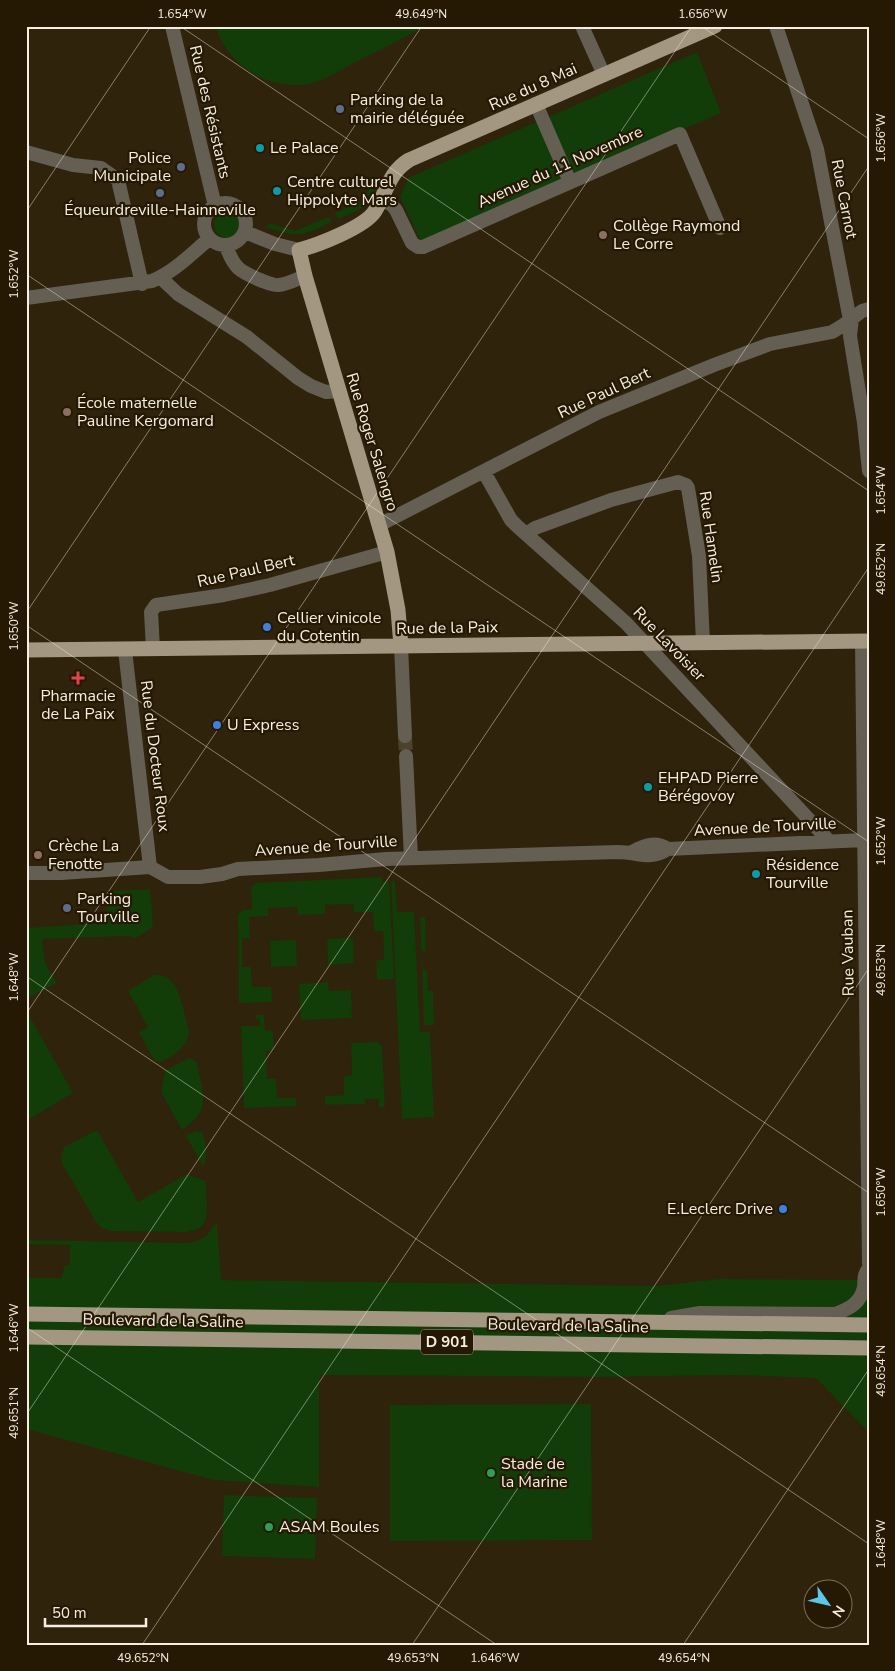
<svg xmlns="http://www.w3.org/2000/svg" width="895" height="1671" viewBox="0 0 895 1671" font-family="'Nunito Sans',sans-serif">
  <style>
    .green { fill: #123c08 }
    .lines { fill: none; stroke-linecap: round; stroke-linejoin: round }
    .minor-tunnel { stroke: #4d422b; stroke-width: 14; stroke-dasharray: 14 7; stroke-linecap: butt }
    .minor { stroke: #645e53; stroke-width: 14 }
    .major { stroke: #a39781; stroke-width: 15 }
    .ticks { fill: none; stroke: #f6efe1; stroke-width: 1; stroke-opacity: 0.45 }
    .service-dot { fill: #5c6f8a; stroke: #251903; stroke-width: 2 }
    .culture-dot { fill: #0f9aa8; stroke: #251903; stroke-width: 2 }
    .education-dot { fill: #8d6e63; stroke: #251903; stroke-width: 2 }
    .shop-dot { fill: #3f7fe0; stroke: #251903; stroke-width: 2 }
    .health-dot { fill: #e0444e; stroke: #251903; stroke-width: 2 }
    .leisure-dot { fill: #2e9e5b; stroke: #251903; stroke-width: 2 }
    .labels { text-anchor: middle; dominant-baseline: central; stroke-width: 4.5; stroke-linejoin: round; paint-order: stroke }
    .shield { fill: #251903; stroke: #b7af9e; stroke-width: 1 }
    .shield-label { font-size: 15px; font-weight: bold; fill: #f6efe1 }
    .street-label { font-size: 16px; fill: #f6efe1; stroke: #251903 }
    .poi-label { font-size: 16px; fill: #f6efe1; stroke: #251903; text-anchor: start }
    .neatline { fill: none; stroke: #f6efe1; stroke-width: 2 }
    .ticks-label { font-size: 12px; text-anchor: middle; fill: #f6efe1 }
  </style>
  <rect width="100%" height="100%" fill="#2f230b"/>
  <path class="green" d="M 215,26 L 426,26 C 402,39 378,51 354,63 C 340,70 327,79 312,83 C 270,93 228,66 215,26 Z
    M 697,52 L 721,113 L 421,242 L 400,197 L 408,178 Z
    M 371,181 L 378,183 C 366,210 364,208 338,219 L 335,213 L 365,200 Z
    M214 225a13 13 0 1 1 26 0a13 13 0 1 1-26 0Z
    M 328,217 L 331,222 C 300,237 300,237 267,228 L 269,223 L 295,231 Z
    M 382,877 L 382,882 L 389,882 L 394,979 L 377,980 L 376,960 L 384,960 L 383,931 L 374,931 L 373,912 L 354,912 L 353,904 L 325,905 L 325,914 L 298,915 L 297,907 L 268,908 L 268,916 L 249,917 L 250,938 L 242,938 L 242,967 L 251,967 L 252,987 L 271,987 L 272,1002 L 239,1003 L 238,914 L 243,910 L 252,909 L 251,888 L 256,883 Z
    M 391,881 L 395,881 L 397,912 L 414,912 L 420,1032 L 430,1032 L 434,1117 L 402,1119 Z
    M 150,889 L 153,927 L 136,938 L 127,936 L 42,939 L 45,963 L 57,983 L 26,999 L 26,928 L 108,923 L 107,891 Z
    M 420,917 L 425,917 L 426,951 L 422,951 L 423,970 L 427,971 L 428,991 L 433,991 L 434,1025 L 424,1025 Z
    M 353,938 L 354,963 L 328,965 L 327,939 Z
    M 296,940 L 297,966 L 271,967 L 270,941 Z
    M 154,975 C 180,972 183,1012 189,1030 C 189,1046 173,1057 160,1062 L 154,1060 L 139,1032 L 148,1027 L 128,991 Z
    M 328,982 L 329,991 L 351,990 L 352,1018 L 301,1020 L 299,984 Z
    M 26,1010 L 73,1093 L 26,1121 Z
    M 256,1015 L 264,1015 L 265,1030 L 273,1031 L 274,1050 L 266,1051 L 267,1079 L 276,1079 L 277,1098 L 296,1098 L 297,1106 L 244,1108 L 241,1026 L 260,1026 L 260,1020 L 256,1019 Z
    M 377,1042 L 382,1046 L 385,1107 L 379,1107 L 379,1099 L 365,1099 L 365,1104 L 325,1105 L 325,1096 L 344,1095 L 344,1076 L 352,1075 L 351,1043 Z
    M 188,1058 L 192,1059 L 197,1063 C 202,1094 213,1109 182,1130 L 161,1092 L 165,1071 Z
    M 97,1130 L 138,1202 L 187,1174 L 205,1181 C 207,1187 206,1194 207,1201 C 207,1220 207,1229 186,1232 L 112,1231 L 102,1228 L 96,1222 L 63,1165 L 61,1157 L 64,1147 Z
    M 195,1131 L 202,1132 C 206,1139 208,1159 203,1166 L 186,1136 Z
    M 217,1224 L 221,1280 L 657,1286 L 719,1279 L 869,1280 L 869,1433 L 816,1378 L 734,1375 L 597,1377 L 322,1375 L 319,1379 L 319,1487 L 213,1480 L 26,1429 L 26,1278 L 62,1278 L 64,1266 L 70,1265 L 70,1245 L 26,1244 L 26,1240 L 188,1243 C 201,1241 208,1236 214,1225 Z
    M 591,1404 L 592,1540 L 390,1541 L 390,1405 Z
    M 224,1495 L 317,1498 L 315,1559 L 222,1556 Z"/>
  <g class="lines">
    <path class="minor-tunnel" d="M 405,736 L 406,756"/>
    <path class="minor" d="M 172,26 L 215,206
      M 582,26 L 604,75
      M 776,26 L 817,149 L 849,315 L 852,318 L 850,336 L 864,423 L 869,471
      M 536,104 L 570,182
      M 26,152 L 73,165 L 101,168 L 118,180 L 142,284
      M 381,198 L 392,205 L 396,210 L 412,243 L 418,247 L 423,247 L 680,134 L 720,228
      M204 224a21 21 0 1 1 42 0a21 21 0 1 1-42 0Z
      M 245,232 L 275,244 L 299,250
      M 226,246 C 234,268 239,271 260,280 C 266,282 273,286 279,285 C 288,284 297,279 305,276
      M 161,278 L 178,294 L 247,337 L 298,378 L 311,386 L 326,392 L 339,391
      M 26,298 L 152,281 C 174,272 191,254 209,239
      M 484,472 L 511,520 L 517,526 L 626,623 L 829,841
      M 379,525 L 599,412 L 714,365 L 770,344 L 832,332 L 842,326 L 862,311 L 869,309
      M 526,534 L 535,528 L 611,500 L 678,482 L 686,485 L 688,488 L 699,556 L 703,643
      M 862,641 L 869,1264
      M 401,646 L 405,736
      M 153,649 L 151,612 L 156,605 L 224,595 L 270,585 L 387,552
      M 125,650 L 150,867
      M 406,756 L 411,858
      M 632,852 C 644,845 656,841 668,849 L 864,840
      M 26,873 L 61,873 L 150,867 L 168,877 L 200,877 L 222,874 L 238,869 L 319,865 L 386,859 L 618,852 C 638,852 650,861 668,849
      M 671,1318 L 700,1313 L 835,1314 C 849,1309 861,1303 864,1287 C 865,1278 863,1276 869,1268"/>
    <path class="major" d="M 401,646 L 398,610 L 387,552 L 305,276 L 299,250 C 318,245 365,227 375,211 C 387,192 388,173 409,160 L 715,26
      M 26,650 L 869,641
      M 26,1314 L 869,1325
      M 26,1337 L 869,1348"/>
  </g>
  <path class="ticks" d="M 180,26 L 869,491M 701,26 L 869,139M 26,212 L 151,26M 26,274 L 869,842M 26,613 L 422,26M 26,625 L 869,1193M 26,976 L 869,1544M 26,1014 L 692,26M 26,1327 L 497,1645M 26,1415 L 869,166M 142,1645 L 869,567M 412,1645 L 869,968M 683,1645 L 869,1369"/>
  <g class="service-dot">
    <circle cx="340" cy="109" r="5"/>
    <circle cx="181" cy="167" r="5"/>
    <circle cx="160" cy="193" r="5"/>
    <circle cx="67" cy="908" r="5"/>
  </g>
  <g class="culture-dot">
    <circle cx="260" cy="148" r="5"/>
    <circle cx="277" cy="191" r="5"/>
    <circle cx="648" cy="787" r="5"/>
    <circle cx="756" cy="874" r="5"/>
  </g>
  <g class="education-dot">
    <circle cx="603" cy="235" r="5"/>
    <circle cx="67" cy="412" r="5"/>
    <circle cx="38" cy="855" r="5"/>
  </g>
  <g class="shop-dot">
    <circle cx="267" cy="627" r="5"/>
    <circle cx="217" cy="725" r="5"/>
    <circle cx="783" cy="1209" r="5"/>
  </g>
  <path class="health-dot" d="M75.5 670.5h5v5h5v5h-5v5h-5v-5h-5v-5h5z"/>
  <g class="leisure-dot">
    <circle cx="491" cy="1473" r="5"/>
    <circle cx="269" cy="1527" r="5"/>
  </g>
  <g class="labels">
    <rect class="shield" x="421" y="1329.5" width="52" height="25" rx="4"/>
    <g class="shield-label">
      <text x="447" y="1342">D 901</text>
    </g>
    <g class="street-label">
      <text transform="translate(533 87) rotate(-24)">Rue du 8 Mai</text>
      <text transform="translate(210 112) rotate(77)">Rue des Résistants</text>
      <text transform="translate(560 167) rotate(-24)">Avenue du 11 Novembre</text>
      <text transform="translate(844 199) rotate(79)">Rue Carnot</text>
      <text transform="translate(604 393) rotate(-25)">Rue Paul Bert</text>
      <text transform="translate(372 442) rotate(73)">Rue Roger Salengro</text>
      <text transform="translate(711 537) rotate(82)">Rue Hamelin</text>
      <text transform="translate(246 571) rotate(-13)">Rue Paul Bert</text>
      <text transform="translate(447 628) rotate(-1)">Rue de la Paix</text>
      <text transform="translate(669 644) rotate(46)">Rue Lavoisier</text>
      <text transform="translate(155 756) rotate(83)">Rue du Docteur Roux</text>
      <text transform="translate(765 827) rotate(-3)">Avenue de Tourville</text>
      <text transform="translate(326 846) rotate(-4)">Avenue de Tourville</text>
      <text transform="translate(848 953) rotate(-91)">Rue Vauban</text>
      <text transform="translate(163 1321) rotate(1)">Boulevard de la Saline</text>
      <text transform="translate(568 1326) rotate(1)">Boulevard de la Saline</text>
    </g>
    <g class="poi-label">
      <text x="350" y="100">Parking de la<tspan x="350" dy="18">mairie déléguée</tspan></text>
      <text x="270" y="148">Le Palace</text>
      <text x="171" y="158" text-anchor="end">Police<tspan x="171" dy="18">Municipale</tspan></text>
      <text x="287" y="182">Centre culturel<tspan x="287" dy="18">Hippolyte Mars</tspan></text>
      <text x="160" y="210" text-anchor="middle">Équeurdreville-Hainneville</text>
      <text x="613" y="226">Collège Raymond<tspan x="613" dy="18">Le Corre</tspan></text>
      <text x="77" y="403">École maternelle<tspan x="77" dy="18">Pauline Kergomard</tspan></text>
      <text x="277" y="618">Cellier vinicole<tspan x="277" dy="18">du Cotentin</tspan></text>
      <text x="78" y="696" text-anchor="middle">Pharmacie<tspan x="78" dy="18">de La Paix</tspan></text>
      <text x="227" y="725">U Express</text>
      <text x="658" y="778">EHPAD Pierre<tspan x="658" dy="18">Bérégovoy</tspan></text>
      <text x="48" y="846">Crèche La<tspan x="48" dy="18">Fenotte</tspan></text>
      <text x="766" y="865">Résidence<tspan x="766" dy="18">Tourville</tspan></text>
      <text x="77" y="899">Parking<tspan x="77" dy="18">Tourville</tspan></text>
      <text x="773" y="1209" text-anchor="end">E.Leclerc Drive</text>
      <text x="501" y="1464">Stade de<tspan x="501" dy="18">la Marine</tspan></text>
      <text x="279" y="1527">ASAM Boules</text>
    </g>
  </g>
  <rect width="895" height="1671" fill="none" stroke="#251903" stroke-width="55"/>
  <g transform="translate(828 1604) rotate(124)"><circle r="24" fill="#251903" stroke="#796f5c"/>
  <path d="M0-4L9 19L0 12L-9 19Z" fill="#5dc7e8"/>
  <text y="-8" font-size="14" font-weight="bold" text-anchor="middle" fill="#f6efe1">N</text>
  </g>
  <path d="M45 1618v8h101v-8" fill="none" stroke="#f6efe1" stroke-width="2.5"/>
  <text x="52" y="1618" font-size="15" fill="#f6efe1" stroke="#251903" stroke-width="4" paint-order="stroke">50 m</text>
  <rect x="28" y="28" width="840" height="1616" class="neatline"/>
  <g class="ticks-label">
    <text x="182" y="18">1.654°W</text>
    <text x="421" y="18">49.649°N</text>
    <text x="703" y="18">1.656°W</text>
    <text transform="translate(881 138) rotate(-90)" y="4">1.656°W</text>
    <text transform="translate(14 274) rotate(-90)" y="4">1.652°W</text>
    <text transform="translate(881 490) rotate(-90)" y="4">1.654°W</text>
    <text transform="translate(881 569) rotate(-90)" y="4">49.652°N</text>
    <text transform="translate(14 626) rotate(-90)" y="4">1.650°W</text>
    <text transform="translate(881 841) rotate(-90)" y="4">1.652°W</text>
    <text transform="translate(881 970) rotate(-90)" y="4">49.653°N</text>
    <text transform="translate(14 977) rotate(-90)" y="4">1.648°W</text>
    <text transform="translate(881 1192) rotate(-90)" y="4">1.650°W</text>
    <text transform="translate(14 1328) rotate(-90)" y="4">1.646°W</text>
    <text transform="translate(881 1371) rotate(-90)" y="4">49.654°N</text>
    <text transform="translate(14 1413) rotate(-90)" y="4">49.651°N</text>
    <text transform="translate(881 1544) rotate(-90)" y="4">1.648°W</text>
    <text x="143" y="1662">49.652°N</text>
    <text x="413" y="1662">49.653°N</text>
    <text x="495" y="1662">1.646°W</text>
    <text x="684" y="1662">49.654°N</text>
  </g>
</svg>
